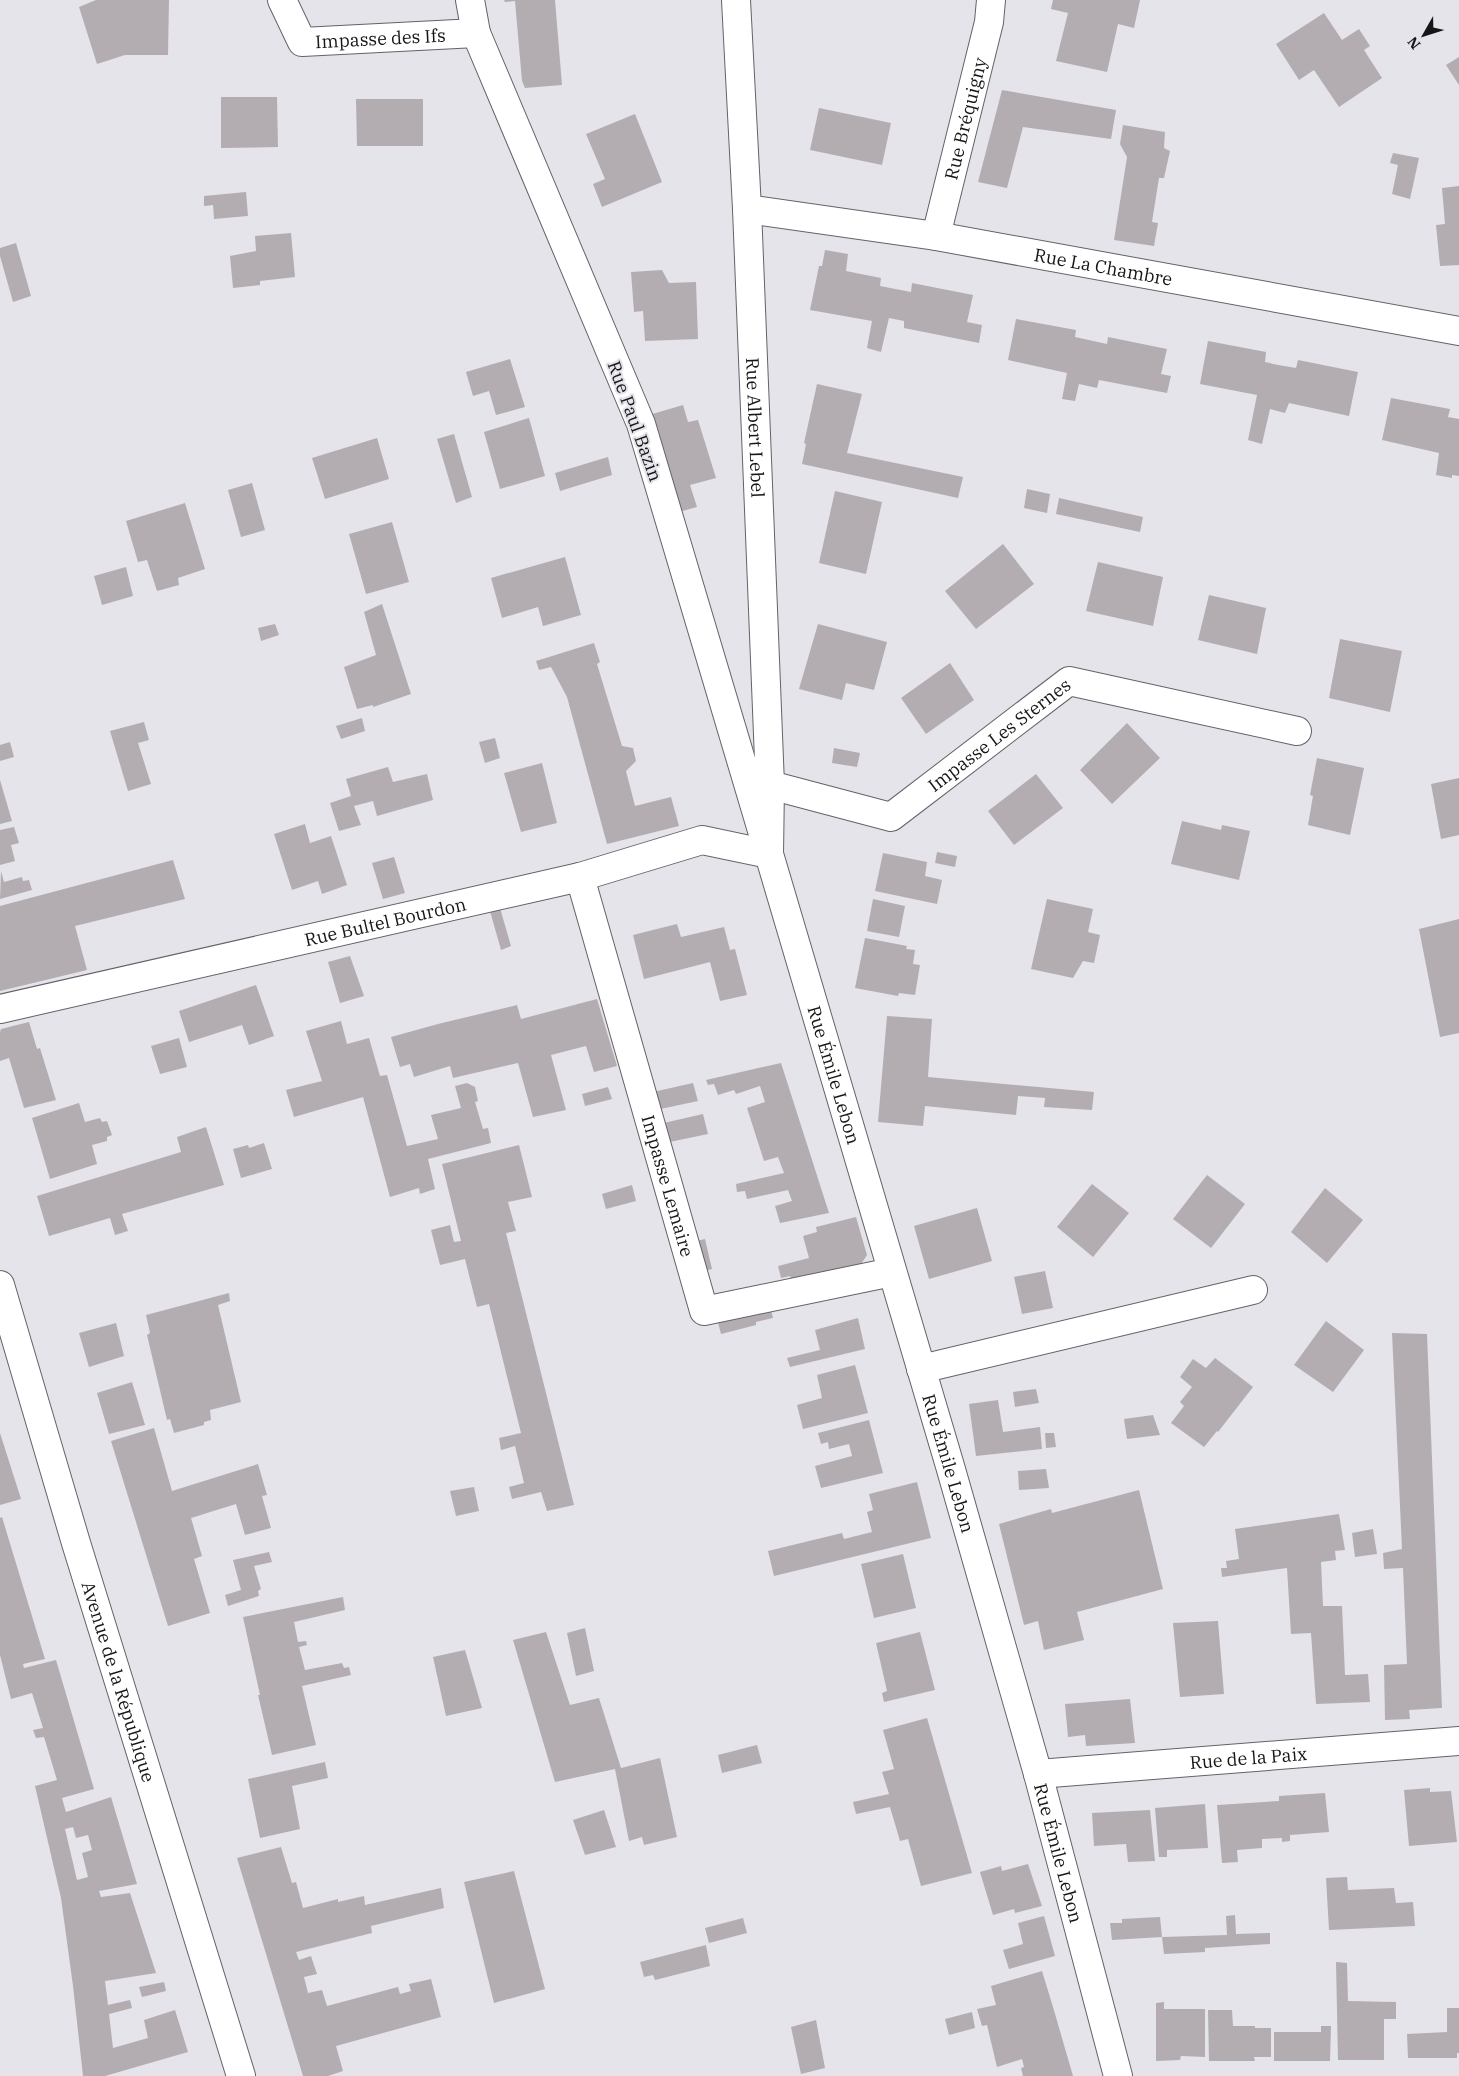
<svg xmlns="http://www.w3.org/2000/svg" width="1459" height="2076" viewBox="0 0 1459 2076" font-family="'IBM Plex Serif',serif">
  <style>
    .building { fill: #b3adb2; fill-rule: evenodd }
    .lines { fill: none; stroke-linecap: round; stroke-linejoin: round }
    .street-casing { stroke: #646268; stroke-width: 30 }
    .secondary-casing { stroke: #646268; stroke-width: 30 }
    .street { stroke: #fff; stroke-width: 28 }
    .secondary { stroke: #fff; stroke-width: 28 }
    .labels { text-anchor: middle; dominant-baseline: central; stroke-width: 4; stroke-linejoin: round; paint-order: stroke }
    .street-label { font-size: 18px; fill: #161618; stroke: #e5e4ea }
  </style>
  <rect width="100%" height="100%" fill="#e5e4ea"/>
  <path class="building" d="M 96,0 L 169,0 L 168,55 L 125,55 L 97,64 L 79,7 Z
    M 504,0 L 555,0 L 562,85 L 525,88 L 522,81 L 515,1 L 505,2 Z
    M 1053,0 L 1140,0 L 1134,28 L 1118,24 L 1107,72 L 1056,61 L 1068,13 L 1051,9 Z
    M 1324,13 L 1342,40 L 1359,29 L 1370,46 L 1364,50 L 1382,78 L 1339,107 L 1314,70 L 1299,80 L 1276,44 Z
    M 1459,57 L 1459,85 L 1446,65 Z
    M 1002,90 L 1116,110 L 1111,139 L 1023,127 L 1007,188 L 978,182 Z
    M 221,97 L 277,97 L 278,147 L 221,148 Z
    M 356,99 L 423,99 L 423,146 L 357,146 Z
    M 819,108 L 891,123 L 882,165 L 810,150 Z
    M 635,114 L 662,182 L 602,207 L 593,184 L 605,179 L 586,134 Z
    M 1123,125 L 1165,132 L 1164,148 L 1170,151 L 1164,178 L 1159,178 L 1152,222 L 1158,223 L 1154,246 L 1114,240 L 1127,157 L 1120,144 Z
    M 1393,153 L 1419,158 L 1410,199 L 1392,194 L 1398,165 L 1390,163 Z
    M 1459,186 L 1459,265 L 1440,266 L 1436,225 L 1445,224 L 1442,188 Z
    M 246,192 L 248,216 L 214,219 L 213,205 L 204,206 L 204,196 Z
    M 291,233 L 295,277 L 260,281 L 260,285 L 233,288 L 230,256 L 256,251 L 255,236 Z
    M 16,243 L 31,296 L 13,302 L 0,256 L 0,248 Z
    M 825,250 L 848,254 L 846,271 L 881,278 L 880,286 L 911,292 L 912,283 L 973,295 L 967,322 L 982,325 L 979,343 L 904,328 L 904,321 L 889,318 L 881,352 L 867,348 L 872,321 L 810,310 L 819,266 L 822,266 Z
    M 662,270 L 669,283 L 696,282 L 698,339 L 645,341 L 643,311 L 634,312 L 631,272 Z
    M 1016,319 L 1076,330 L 1075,337 L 1107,344 L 1108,337 L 1167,349 L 1161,374 L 1171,376 L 1167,393 L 1099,380 L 1097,388 L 1079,384 L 1075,401 L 1062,399 L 1067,373 L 1008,360 Z
    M 1208,341 L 1266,352 L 1265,362 L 1278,365 L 1296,368 L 1298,360 L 1358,372 L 1349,416 L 1289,403 L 1285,413 L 1270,409 L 1262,444 L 1248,440 L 1257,395 L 1200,384 Z
    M 510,359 L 525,407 L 496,415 L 489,391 L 473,396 L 466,372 Z
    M 817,384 L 862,394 L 847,453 L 963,477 L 958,498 L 802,464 L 806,444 L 804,443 Z
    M 1391,398 L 1450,409 L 1448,417 L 1459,419 L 1459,476 L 1452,475 L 1452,478 L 1436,475 L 1439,453 L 1382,440 Z
    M 683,405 L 688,422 L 698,420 L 716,478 L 690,485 L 697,507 L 679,512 L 649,415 Z
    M 529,418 L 545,476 L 500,489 L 484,432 Z
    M 454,434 L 472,497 L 456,503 L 437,439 Z
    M 377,438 L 389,479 L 325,499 L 312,458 Z
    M 608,457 L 612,475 L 560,491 L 555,473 Z
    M 252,483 L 265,530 L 241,537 L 228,490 Z
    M 1027,489 L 1050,494 L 1047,513 L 1024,508 Z
    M 835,491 L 882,502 L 866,574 L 819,563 Z
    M 1059,498 L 1143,517 L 1140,532 L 1056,514 Z
    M 185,503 L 205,569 L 178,578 L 179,585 L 157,591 L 147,560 L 138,562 L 126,521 Z
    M 392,522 L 409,582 L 366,594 L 349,534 Z
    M 1003,544 L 1034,584 L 976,629 L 945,591 Z
    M 565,557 L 581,615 L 543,626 L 538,607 L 502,618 L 491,578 Z
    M 1098,562 L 1163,577 L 1153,626 L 1086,611 Z
    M 126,567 L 133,596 L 102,605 L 94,576 Z
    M 1209,595 L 1266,608 L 1257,654 L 1198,640 Z
    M 382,604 L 411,694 L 373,707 L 373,705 L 357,709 L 344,667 L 376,655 L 364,612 Z
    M 275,624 L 279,635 L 261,641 L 258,628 Z
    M 818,624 L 887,642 L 874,690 L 846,683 L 842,700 L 799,689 Z
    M 1340,639 L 1402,651 L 1390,712 L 1329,698 Z
    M 594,643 L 600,662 L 597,664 L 622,746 L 633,748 L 636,761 L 626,771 L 635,806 L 671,797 L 679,826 L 607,844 L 567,697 L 551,667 L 539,670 L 536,661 Z
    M 950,663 L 974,700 L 926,734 L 901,698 Z
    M 362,718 L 365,731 L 341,739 L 336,726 Z
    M 144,722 L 149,740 L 138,743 L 151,784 L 128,791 L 110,731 Z
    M 1127,723 L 1160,758 L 1112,804 L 1080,770 Z
    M 495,738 L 500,758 L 485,763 L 479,742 Z
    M 10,742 L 14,757 L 0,761 L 0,745 Z
    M 834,748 L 860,753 L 857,767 L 832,763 Z
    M 1317,758 L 1364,768 L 1350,835 L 1308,825 L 1313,796 L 1310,795 Z
    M 542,763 L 557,823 L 521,832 L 504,773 Z
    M 388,767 L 393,782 L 427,774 L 433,800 L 377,816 L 373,801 L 354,806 L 361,825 L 339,831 L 330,803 L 351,796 L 346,779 Z
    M 1036,774 L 1063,808 L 1014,845 L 988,811 Z
    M 1459,778 L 1459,835 L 1441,839 L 1431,784 Z
    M 0,780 L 12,821 L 0,824 Z
    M 1182,821 L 1221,830 L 1222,825 L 1250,831 L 1239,880 L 1171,864 Z
    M 305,824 L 310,843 L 331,836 L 347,885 L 322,894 L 318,881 L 292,890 L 274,834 Z
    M 14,827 L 19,843 L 11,845 L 15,861 L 0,865 L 0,830 Z
    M 937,852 L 957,856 L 955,867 L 935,863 Z
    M 883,853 L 927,862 L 925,876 L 942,880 L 937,904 L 875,891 Z
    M 394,857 L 405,893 L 383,899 L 372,863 Z
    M 173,860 L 185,899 L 75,926 L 87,970 L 0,991 L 0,906 Z
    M 1,871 L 4,882 L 22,877 L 23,881 L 29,880 L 32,890 L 0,899 Z
    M 873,899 L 905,906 L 899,937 L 867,931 Z
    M 1047,899 L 1093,909 L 1088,932 L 1100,935 L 1094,963 L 1083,961 L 1073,978 L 1031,969 Z
    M 500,908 L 511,946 L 501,950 L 490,911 Z
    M 1459,919 L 1459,1033 L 1440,1037 L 1419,929 Z
    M 677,924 L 681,937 L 724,927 L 730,950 L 735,949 L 747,995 L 720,1001 L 710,962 L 644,979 L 633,935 Z
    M 865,938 L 907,946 L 906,949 L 915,950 L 913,964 L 920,965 L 915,995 L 899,993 L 898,996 L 855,988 Z
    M 350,956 L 364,996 L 340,1003 L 328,962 Z
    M 256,985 L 274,1036 L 249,1045 L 242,1025 L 189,1042 L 179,1011 Z
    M 597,999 L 617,1066 L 594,1072 L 586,1046 L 551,1055 L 566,1110 L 533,1117 L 518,1063 L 453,1078 L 450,1066 L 414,1077 L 410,1064 L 400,1067 L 391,1037 L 438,1024 L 517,1005 L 521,1019 Z
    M 887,1016 L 932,1019 L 928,1077 L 1094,1092 L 1092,1110 L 1044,1107 L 1045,1098 L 1018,1096 L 1016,1115 L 925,1106 L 923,1126 L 878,1122 Z
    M 341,1021 L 347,1044 L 369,1038 L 380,1076 L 387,1075 L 407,1146 L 438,1139 L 431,1115 L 461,1108 L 455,1086 L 467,1083 L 475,1087 L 478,1101 L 475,1102 L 483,1129 L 488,1128 L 491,1143 L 428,1159 L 435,1189 L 420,1194 L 419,1188 L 390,1197 L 363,1097 L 294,1117 L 286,1090 L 322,1081 L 306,1031 Z
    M 29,1022 L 37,1049 L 40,1048 L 56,1100 L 24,1108 L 9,1058 L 0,1061 L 0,1032 L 1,1029 Z
    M 179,1038 L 187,1067 L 160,1074 L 151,1046 Z
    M 781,1063 L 829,1213 L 780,1223 L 775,1206 L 792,1201 L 788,1190 L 747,1199 L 745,1191 L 737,1192 L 736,1184 L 784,1173 L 778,1157 L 764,1161 L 747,1108 L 765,1102 L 760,1086 L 736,1094 L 734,1090 L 718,1095 L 714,1084 L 708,1085 L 706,1080 Z
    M 693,1083 L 698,1101 L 651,1111 L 644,1094 Z
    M 608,1087 L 612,1099 L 585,1106 L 582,1094 Z
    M 79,1103 L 85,1122 L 100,1118 L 102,1122 L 107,1121 L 112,1135 L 107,1137 L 107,1141 L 92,1145 L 97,1164 L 50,1179 L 32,1118 Z
    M 703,1114 L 708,1134 L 660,1144 L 655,1125 Z
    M 206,1127 L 224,1185 L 122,1214 L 128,1231 L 115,1235 L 110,1218 L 49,1236 L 37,1196 L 181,1152 L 177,1137 Z
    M 264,1143 L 272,1169 L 241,1178 L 233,1149 L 248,1145 L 249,1148 Z
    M 519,1145 L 532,1197 L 508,1202 L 516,1231 L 506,1233 L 574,1505 L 547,1511 L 541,1492 L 512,1499 L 509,1487 L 524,1483 L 515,1446 L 501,1450 L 499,1438 L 521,1433 L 489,1304 L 477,1307 L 465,1259 L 440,1265 L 431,1230 L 450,1225 L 454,1242 L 461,1241 L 442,1164 Z
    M 1207,1175 L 1245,1204 L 1211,1248 L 1173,1219 Z
    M 1092,1184 L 1129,1213 L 1093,1257 L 1057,1227 Z
    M 632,1185 L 636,1201 L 606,1209 L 602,1194 Z
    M 1325,1188 L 1363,1220 L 1327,1263 L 1291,1232 Z
    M 977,1208 L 992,1261 L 929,1279 L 914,1226 Z
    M 856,1217 L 867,1255 L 859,1267 L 792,1283 L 790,1276 L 781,1278 L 778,1266 L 809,1258 L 803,1236 L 817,1232 L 816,1227 Z
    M 705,1239 L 712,1269 L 696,1273 L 688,1243 Z
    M 1045,1271 L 1053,1308 L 1022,1314 L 1014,1277 Z
    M 229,1293 L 230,1301 L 218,1305 L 241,1402 L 210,1410 L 211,1420 L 204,1422 L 204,1425 L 174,1433 L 170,1419 L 167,1420 L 147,1335 L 150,1333 L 146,1315 Z
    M 770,1306 L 773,1318 L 756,1322 L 756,1325 L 721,1334 L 717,1319 Z
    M 858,1318 L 865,1349 L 790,1367 L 787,1358 L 820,1350 L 815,1330 Z
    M 1326,1321 L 1364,1350 L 1333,1392 L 1294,1365 Z
    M 116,1323 L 124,1356 L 89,1367 L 79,1333 Z
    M 1392,1333 L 1427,1334 L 1442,1708 L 1409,1710 L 1410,1719 L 1385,1720 L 1384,1665 L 1407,1664 L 1403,1568 L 1384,1569 L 1383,1553 L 1402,1549 Z
    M 1215,1358 L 1253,1387 L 1218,1432 L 1217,1431 L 1204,1447 L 1171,1423 L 1184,1406 L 1180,1402 L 1192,1387 L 1180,1377 L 1193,1359 L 1206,1368 Z
    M 855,1365 L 868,1413 L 803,1429 L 797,1405 L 822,1398 L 817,1375 Z
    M 132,1382 L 145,1425 L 109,1434 L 97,1393 Z
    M 1036,1389 L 1039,1403 L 1015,1407 L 1013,1392 Z
    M 998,1400 L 1003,1432 L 1040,1427 L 1042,1449 L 976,1456 L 969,1404 Z
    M 1153,1415 L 1160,1435 L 1127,1439 L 1124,1419 Z
    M 869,1420 L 883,1473 L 821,1488 L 815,1466 L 852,1456 L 849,1444 L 829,1449 L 828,1442 L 821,1444 L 818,1433 Z
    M 154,1428 L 172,1491 L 258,1464 L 267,1495 L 262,1496 L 271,1528 L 245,1535 L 236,1504 L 191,1518 L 202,1556 L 194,1559 L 210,1613 L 168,1626 L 111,1441 Z
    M 0,1433 L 21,1499 L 0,1505 Z
    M 1045,1433 L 1054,1433 L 1056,1447 L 1046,1448 Z
    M 1046,1469 L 1049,1488 L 1019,1490 L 1018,1471 Z
    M 917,1482 L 931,1538 L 774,1576 L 768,1551 L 842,1533 L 844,1539 L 872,1532 L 867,1512 L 873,1510 L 869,1494 Z
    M 474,1487 L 479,1511 L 456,1516 L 450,1491 Z
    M 1139,1490 L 1163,1589 L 1077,1612 L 1084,1640 L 1044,1650 L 1038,1621 L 1024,1625 L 999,1524 L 1051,1509 L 1052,1513 Z
    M 1339,1514 L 1345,1550 L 1335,1551 L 1336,1560 L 1321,1562 L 1323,1606 L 1342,1606 L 1345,1675 L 1368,1674 L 1370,1702 L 1316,1704 L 1311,1633 L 1291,1634 L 1287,1568 L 1222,1577 L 1221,1568 L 1227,1568 L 1226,1561 L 1239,1559 L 1235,1529 Z
    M 2,1517 L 45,1659 L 23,1664 L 24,1668 L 56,1660 L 94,1789 L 62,1798 L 66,1812 L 111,1797 L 137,1884 L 99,1891 L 101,1897 L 130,1893 L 156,1973 L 105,1981 L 108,2005 L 130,2000 L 132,2008 L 109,2014 L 113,2048 L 148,2038 L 144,2020 L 175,2010 L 188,2052 L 105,2076 L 83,2076 L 73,1986 L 61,1898 L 35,1786 L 57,1780 L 44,1737 L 36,1738 L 33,1730 L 43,1728 L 32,1693 L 11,1699 L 0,1655 L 0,1518 ZM 73,1827 L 76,1838 L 88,1835 L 92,1850 L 82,1853 L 88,1877 L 77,1880 L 65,1829 Z
    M 1373,1529 L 1377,1554 L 1355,1557 L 1352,1533 Z
    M 269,1552 L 272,1562 L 254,1566 L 261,1589 L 258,1591 L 259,1596 L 228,1606 L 225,1595 L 241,1590 L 233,1560 Z
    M 903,1554 L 916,1608 L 874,1618 L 861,1564 Z
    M 343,1597 L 345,1610 L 294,1622 L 298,1642 L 306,1641 L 307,1645 L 299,1647 L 305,1670 L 342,1663 L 344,1668 L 349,1667 L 351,1675 L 302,1686 L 316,1745 L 272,1755 L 258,1695 L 260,1695 L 243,1617 Z
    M 1218,1621 L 1224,1694 L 1180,1697 L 1173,1623 Z
    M 585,1628 L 594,1671 L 576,1676 L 567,1633 Z
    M 546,1632 L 570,1705 L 599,1698 L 621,1768 L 660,1758 L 677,1837 L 644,1845 L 642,1837 L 629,1841 L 615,1769 L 555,1782 L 513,1640 Z
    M 920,1632 L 935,1690 L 884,1702 L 882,1693 L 887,1691 L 876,1643 Z
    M 465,1650 L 482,1708 L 446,1716 L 433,1657 Z
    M 1130,1699 L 1135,1743 L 1086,1746 L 1085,1735 L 1068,1737 L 1065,1704 Z
    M 927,1718 L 972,1873 L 921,1886 L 908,1839 L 900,1841 L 890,1807 L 856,1814 L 853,1802 L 889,1794 L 882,1772 L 894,1769 L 883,1730 Z
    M 757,1745 L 762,1763 L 722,1773 L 718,1755 Z
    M 325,1762 L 328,1778 L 292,1786 L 300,1829 L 260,1838 L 248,1779 Z
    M 1430,1788 L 1430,1792 L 1451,1791 L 1457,1842 L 1409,1846 L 1404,1790 Z
    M 1325,1793 L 1329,1832 L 1290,1835 L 1290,1841 L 1282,1842 L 1282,1838 L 1262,1839 L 1262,1848 L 1237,1850 L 1238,1862 L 1222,1863 L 1217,1805 L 1279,1801 L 1279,1796 Z
    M 1205,1804 L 1208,1848 L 1167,1850 L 1167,1857 L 1159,1857 L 1155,1808 Z
    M 604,1810 L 616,1847 L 585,1855 L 573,1820 Z
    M 1150,1810 L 1155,1861 L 1128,1862 L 1126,1844 L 1094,1846 L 1092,1813 Z
    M 281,1847 L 292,1883 L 296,1882 L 303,1908 L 338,1899 L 338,1902 L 364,1896 L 365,1905 L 441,1888 L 444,1908 L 371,1926 L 372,1933 L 296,1952 L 299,1960 L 311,1956 L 317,1974 L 304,1977 L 308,1993 L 322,1990 L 327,2006 L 398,1987 L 400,1994 L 411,1991 L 409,1984 L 431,1979 L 441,2017 L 336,2046 L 343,2071 L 328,2076 L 303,2076 L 237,1858 Z
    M 1028,1864 L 1042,1906 L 1015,1913 L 1014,1909 L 993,1915 L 980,1872 L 1001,1866 L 1002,1871 Z
    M 514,1871 L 545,1989 L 494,2003 L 464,1882 Z
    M 1347,1877 L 1348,1890 L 1394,1888 L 1396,1903 L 1413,1902 L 1415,1926 L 1329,1930 L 1326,1878 Z
    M 1235,1915 L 1236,1934 L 1270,1933 L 1270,1944 L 1205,1948 L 1205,1952 L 1164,1954 L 1162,1937 L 1227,1935 L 1226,1916 Z
    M 1044,1916 L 1055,1956 L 1009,1969 L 1003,1950 L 1023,1944 L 1018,1923 Z
    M 1160,1917 L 1162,1937 L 1112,1940 L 1110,1923 L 1122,1923 L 1122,1919 Z
    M 743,1918 L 747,1933 L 709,1943 L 705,1928 Z
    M 706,1945 L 710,1966 L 655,1980 L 653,1975 L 644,1977 L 640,1962 Z
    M 1336,1962 L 1347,1963 L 1348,2001 L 1396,2002 L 1396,2019 L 1384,2019 L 1384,2060 L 1338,2060 Z
    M 1042,1971 L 1053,2007 L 1073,2076 L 1023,2076 L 1021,2068 L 1024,2067 L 1022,2059 L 997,2067 L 987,2025 L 982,2026 L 977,2009 L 996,2005 L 991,1986 Z
    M 164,1982 L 166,1991 L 142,1997 L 139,1987 Z
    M 1164,2002 L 1164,2009 L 1205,2009 L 1205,2057 L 1181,2056 L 1180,2060 L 1156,2061 L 1156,2003 Z
    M 1447,2008 L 1459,2008 L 1459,2053 L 1457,2053 L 1457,2058 L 1408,2058 L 1407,2034 L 1447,2032 Z
    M 1208,2010 L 1232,2010 L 1233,2026 L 1255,2026 L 1255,2028 L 1271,2028 L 1271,2057 L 1254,2057 L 1255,2061 L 1209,2061 Z
    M 972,2012 L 975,2028 L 949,2035 L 945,2019 Z
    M 816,2020 L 825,2068 L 801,2074 L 791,2027 Z
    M 1321,2026 L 1331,2026 L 1330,2061 L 1274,2061 L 1274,2032 L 1321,2032 Z"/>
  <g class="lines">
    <defs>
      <g id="street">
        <path id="s1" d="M 282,0 L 302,42 L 476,33"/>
        <path id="s2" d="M 747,209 L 936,236 L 1459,331"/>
        <path id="s3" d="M 936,236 L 989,22 L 991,0"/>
        <path id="s4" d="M 770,785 L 891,817 L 1069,681 L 1297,731"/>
        <path id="s5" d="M 580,877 L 704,1311 L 892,1272"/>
        <path id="s6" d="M 0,1009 L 580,877 L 702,840 L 769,854 L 641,424 L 476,33 L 470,0"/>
        <path d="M 921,1369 L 1253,1290"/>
        <path id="s7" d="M 1038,1774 L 1459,1741"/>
      </g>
      <g id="secondary">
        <path id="s8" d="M 736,0 L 747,209 L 770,785 L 769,854 L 950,1466 L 1038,1774 L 1118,2076"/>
        <path id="s9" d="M 0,1285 L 76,1543 L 241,2076"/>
      </g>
    </defs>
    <use href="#street" class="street-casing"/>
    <use href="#secondary" class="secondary-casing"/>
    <use href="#street" class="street"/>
    <use href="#secondary" class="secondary"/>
  </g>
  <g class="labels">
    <g class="street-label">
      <text stroke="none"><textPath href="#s1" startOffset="125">Impasse des Ifs</textPath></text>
      <text stroke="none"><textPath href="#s3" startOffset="121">Rue Bréquigny</textPath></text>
      <text stroke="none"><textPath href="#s2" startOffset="361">Rue La Chambre</textPath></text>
      <text transform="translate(635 421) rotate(70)">Rue Paul Bazin</text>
      <text stroke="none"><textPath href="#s8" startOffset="428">Rue Albert Lebel</textPath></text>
      <text stroke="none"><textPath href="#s4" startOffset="261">Impasse Les Sternes</textPath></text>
      <text stroke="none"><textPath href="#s6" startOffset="395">Rue Bultel Bourdon</textPath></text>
      <text stroke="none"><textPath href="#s8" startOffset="1085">Rue Émile Lebon</textPath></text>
      <text stroke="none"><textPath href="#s5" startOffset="321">Impasse Lemaire</textPath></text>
      <text stroke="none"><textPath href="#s8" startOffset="1490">Rue Émile Lebon</textPath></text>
      <text stroke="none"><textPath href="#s9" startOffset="414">Avenue de la République</textPath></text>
      <text stroke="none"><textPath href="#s7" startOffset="211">Rue de la Paix</textPath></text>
      <text stroke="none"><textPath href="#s8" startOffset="1895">Rue Émile Lebon</textPath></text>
    </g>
  </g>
  <g transform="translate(1424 35) rotate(231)" stroke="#e5e4ea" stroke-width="4" paint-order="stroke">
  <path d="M0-4L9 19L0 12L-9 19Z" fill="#161618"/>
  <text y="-8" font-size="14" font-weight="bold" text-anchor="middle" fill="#161618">N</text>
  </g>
</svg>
